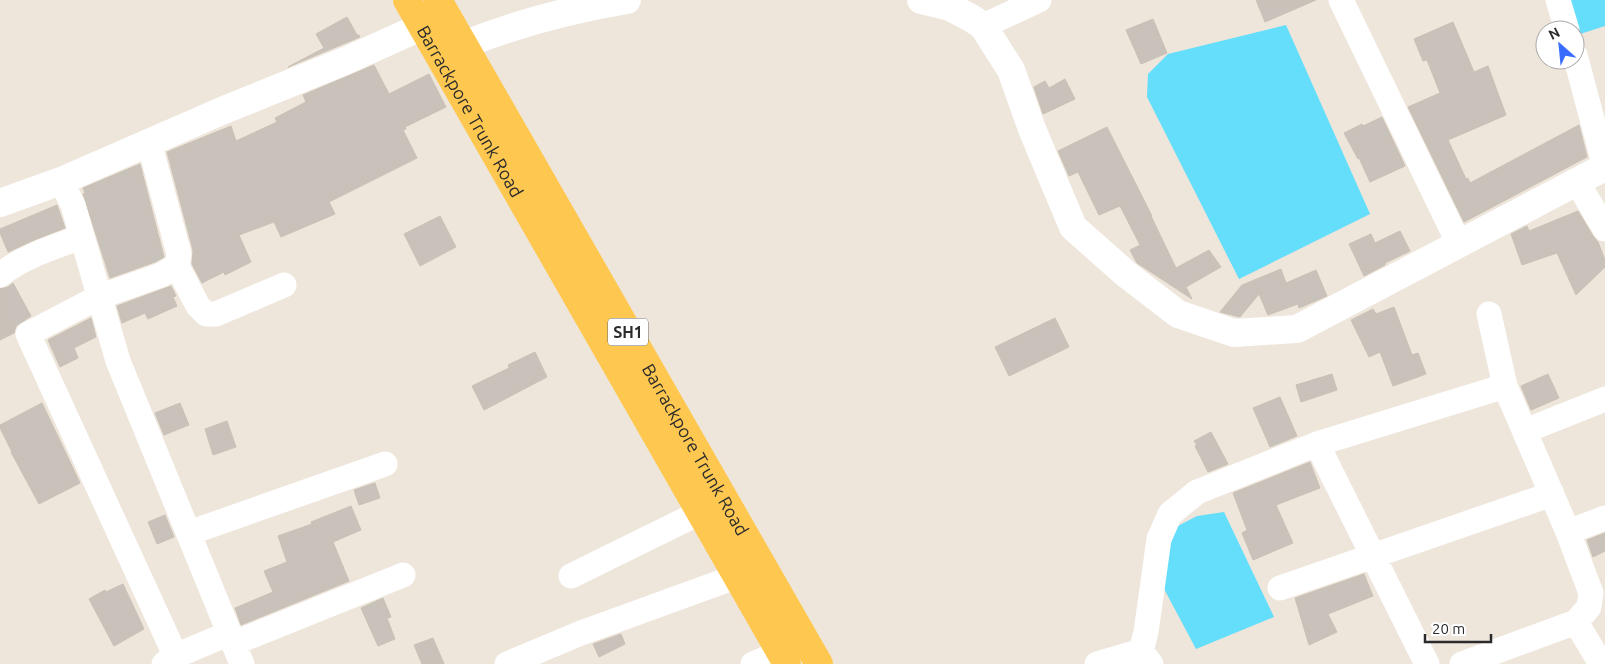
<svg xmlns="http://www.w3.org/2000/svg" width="1605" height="664" viewBox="0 0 1605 664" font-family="Ubuntu,sans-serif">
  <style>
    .water { fill: #64defa }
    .building { fill: #c9c2bb; stroke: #cac1b5 }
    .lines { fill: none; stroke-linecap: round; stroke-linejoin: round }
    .street { stroke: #fff; stroke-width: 25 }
    .secondary { stroke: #fff; stroke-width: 28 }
    .primary { stroke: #fec850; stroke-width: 28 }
    .labels { text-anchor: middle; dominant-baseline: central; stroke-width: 4; stroke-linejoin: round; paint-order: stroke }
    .shield { fill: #fff; stroke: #6b6b6b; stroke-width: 1 }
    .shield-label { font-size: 16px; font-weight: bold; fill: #2b2b2b }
    .street-label { font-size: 18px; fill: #2b2b2b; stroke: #fff }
  </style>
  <rect width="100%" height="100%" fill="#eee5db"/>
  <path class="water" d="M 1566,0 L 1605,0 L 1605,26 L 1577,35 Z
    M 1286,25 L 1370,214 L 1239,279 L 1147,97 L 1148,74 L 1168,54 Z
    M 1224,512 L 1274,617 L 1196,649 L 1162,585 L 1168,531 L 1197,516 Z"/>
  <path class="building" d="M 1256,0 L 1316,0 L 1265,22 Z
    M 347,17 L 357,35 L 359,35 L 360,37 L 288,67 L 324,48 L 316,34 Z
    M 1153,19 L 1167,53 L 1141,64 L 1126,30 Z
    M 1453,22 L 1474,72 L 1488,66 L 1506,115 L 1448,140 L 1466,179 L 1468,178 L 1470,183 L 1579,125 L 1587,157 L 1464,222 L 1408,107 L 1440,93 L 1427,60 L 1423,61 L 1414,39 Z
    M 374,65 L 389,94 L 429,74 L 446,107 L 405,127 L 406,129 L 403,130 L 417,158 L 329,202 L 335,214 L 281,237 L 274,222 L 239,235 L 251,262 L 225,275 L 224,272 L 202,283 L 192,264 L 193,250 L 167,152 L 231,126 L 236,141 L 277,122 L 275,118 L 306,102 L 303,95 Z
    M 1065,79 L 1075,99 L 1043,114 L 1034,87 L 1045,81 L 1049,88 Z
    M 1382,117 L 1405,166 L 1370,182 L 1359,158 L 1358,159 L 1344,133 L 1362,124 L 1363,126 Z
    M 1107,127 L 1152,216 L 1151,216 L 1176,268 L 1209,250 L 1221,267 L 1186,287 L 1192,299 L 1137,263 L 1130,250 L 1140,245 L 1120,206 L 1099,215 L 1078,172 L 1069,176 L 1058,151 Z
    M 140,164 L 164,257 L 155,262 L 110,278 L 83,194 L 85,193 L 83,188 Z
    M 57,205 L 65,228 L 34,240 L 8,252 L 0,233 L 0,229 Z
    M 1578,211 L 1593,236 L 1598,242 L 1605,260 L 1605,267 L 1576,295 L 1557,253 L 1522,265 L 1511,234 L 1527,226 L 1529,231 Z
    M 440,216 L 456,247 L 420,266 L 404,234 Z
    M 1400,231 L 1410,251 L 1385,263 L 1385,265 L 1364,276 L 1349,244 L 1371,234 L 1375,243 Z
    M 1281,269 L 1286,283 L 1316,270 L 1327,296 L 1299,308 L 1298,304 L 1268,315 L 1259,294 L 1240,317 L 1220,312 L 1242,285 Z
    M 13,283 L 31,316 L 16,326 L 14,333 L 0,340 L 0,289 L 8,287 Z
    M 171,286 L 176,296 L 173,297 L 177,306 L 148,319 L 145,313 L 122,323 L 117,306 Z
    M 1394,307 L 1412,355 L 1418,353 L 1426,374 L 1393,386 L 1380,352 L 1369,357 L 1351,320 L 1373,309 L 1376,314 Z
    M 91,318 L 96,337 L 74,348 L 78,358 L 60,367 L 48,340 Z
    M 1055,318 L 1069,347 L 1009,376 L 995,347 Z
    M 535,352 L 547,377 L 484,410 L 472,386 L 509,368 L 508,365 Z
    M 1332,374 L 1337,390 L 1301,402 L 1296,385 Z
    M 1548,374 L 1559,398 L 1531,410 L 1521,386 Z
    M 1280,397 L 1297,436 L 1270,447 L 1253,408 Z
    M 42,403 L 80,483 L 39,504 L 11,452 L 12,452 L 0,428 L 0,425 Z
    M 180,403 L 189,425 L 164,435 L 155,413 Z
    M 227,421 L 236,447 L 213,455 L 205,429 Z
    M 1211,432 L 1228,464 L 1208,472 L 1195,446 L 1197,445 L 1194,441 Z
    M 1310,462 L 1320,488 L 1276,505 L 1293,543 L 1253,560 L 1242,533 L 1247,530 L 1233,493 Z
    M 375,483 L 380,498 L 359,505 L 354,490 Z
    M 351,506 L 361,530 L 333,542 L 349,581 L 241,625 L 235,608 L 273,592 L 264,571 L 287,562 L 278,536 L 312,524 L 311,522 Z
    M 165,515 L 174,537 L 157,544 L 148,522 Z
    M 1605,533 L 1605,551 L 1593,557 L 1587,540 Z
    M 1364,574 L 1373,596 L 1328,614 L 1337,632 L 1309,645 L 1295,598 Z
    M 123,584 L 144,629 L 114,646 L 89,599 L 105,590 L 106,592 Z
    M 383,598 L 391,617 L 387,618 L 395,639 L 378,646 L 361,608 Z
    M 621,634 L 625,644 L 599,657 L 593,644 Z
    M 433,638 L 444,664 L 422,664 L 414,645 Z"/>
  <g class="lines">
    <path class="street" d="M 1341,0 L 1459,244
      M 1558,0 L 1567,30
      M 983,26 L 1039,0
      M 1575,55 L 1605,167
      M 149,142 L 179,254 L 177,266 L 161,275 L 99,297 L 28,334 L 171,646 L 173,657 L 164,664
      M 61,181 L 73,205 L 118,361 L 242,664
      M 1577,182 L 1605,229
      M 177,266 L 198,306 L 206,314 L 216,314 L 284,285
      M 0,275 C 24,256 54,247 82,237
      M 1489,314 L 1505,386 L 1568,532
      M 1525,431 L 1605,399
      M 1317,444 L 1505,386
      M 189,533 L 385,464
      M 571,576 L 701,512
      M 1280,588 L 1552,494
      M 1576,622 L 1589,607 L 1591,593 L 1568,532 L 1605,518
      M 234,643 L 403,575
      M 173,657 L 230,633
      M 507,664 L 581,633 L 738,576
      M 753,664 L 781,652
      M 1097,664 L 1141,651
      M 1151,664 L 1141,651 L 1146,632 L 1159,539 L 1170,514 L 1197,492 L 1317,444 L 1427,664
      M 1462,664 L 1576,622 L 1601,664"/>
    <path class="secondary" d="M 921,0 L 950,7 L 971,18 L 983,26 L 1011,70 L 1032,129 L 1073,227 L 1126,274 L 1178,314 L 1234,333 L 1297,329 L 1605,167
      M 463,45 C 516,24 572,9 627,0
      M 0,203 L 61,181 L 224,110 L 345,61 L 443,17"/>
    <g class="primary">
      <path id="s1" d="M 407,0 L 787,664"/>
      <path id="s2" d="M 438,0 L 819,664"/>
    </g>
  </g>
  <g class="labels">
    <rect class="shield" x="608" y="318.5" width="40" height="27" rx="4"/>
    <g class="shield-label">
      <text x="628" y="332">SH1</text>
    </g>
    <g class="street-label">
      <text stroke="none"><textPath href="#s1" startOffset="128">Barrackpore Trunk Road</textPath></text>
      <text stroke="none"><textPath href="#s2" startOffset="518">Barrackpore Trunk Road</textPath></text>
    </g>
  </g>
  <g transform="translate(1560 45) rotate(333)"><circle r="24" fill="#ffffff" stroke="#aaaaaa"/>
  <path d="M0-4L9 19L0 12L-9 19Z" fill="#376cff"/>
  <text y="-8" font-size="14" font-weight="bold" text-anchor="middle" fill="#2b2b2b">N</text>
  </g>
  <path d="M1425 634v8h66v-8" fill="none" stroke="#2b2b2b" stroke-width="2.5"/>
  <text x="1432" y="634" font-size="15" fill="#2b2b2b" stroke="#ffffff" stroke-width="4" paint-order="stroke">20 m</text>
</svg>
